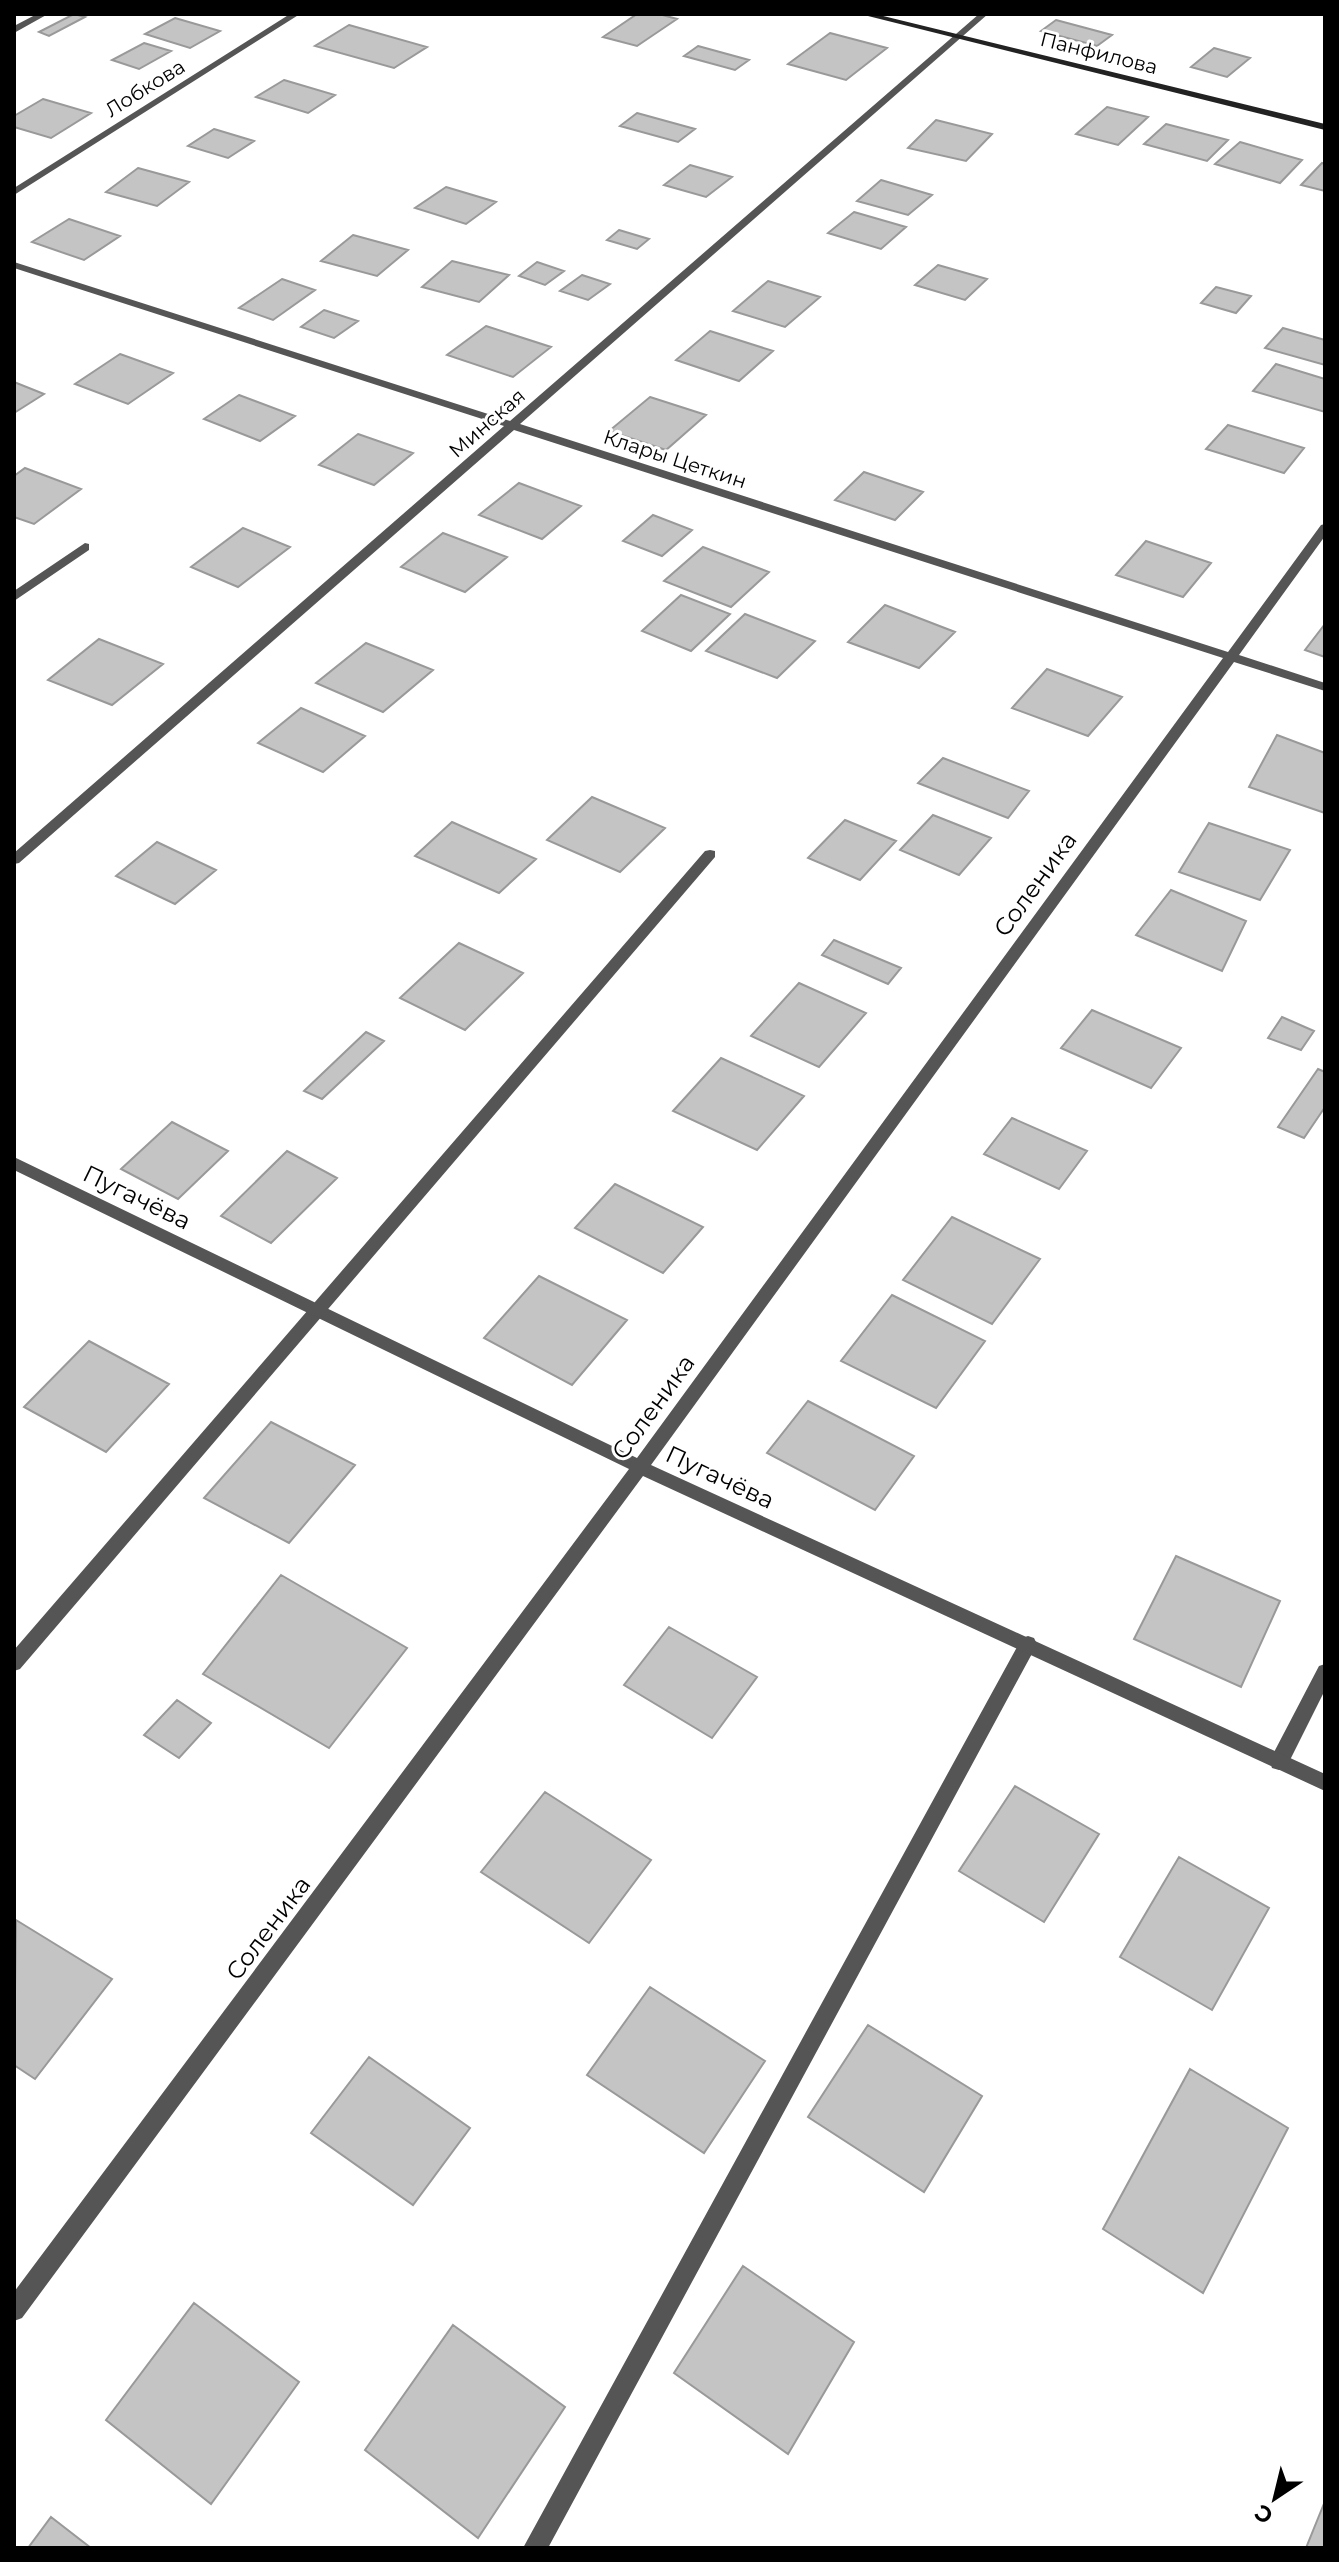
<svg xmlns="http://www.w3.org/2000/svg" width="1339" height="2562" viewBox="0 0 1339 2562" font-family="Montserrat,sans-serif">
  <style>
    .building { fill: #c4c4c4; stroke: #999; stroke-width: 2 }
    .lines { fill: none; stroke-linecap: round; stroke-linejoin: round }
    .lane { fill: #555; fill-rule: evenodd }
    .street { fill: #555; fill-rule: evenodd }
    .secondary { fill: #222; fill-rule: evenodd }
    .labels { text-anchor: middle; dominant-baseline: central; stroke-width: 6; stroke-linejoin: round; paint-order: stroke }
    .far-street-label { font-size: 20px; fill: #000; stroke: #fff }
    .street-label { font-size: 24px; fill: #000; stroke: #fff }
  </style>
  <rect width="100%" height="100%" fill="#fff"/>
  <path class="building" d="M 74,14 L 85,17 L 49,36 L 39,32 Z
    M 637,14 L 659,14 L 677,19 L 637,46 L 603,37 Z
    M 175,18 L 220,31 L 190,48 L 145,34 Z
    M 1056,20 L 1112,35 L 1097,46 L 1041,31 Z
    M 349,25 L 427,47 L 394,68 L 315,46 Z
    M 830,33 L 887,48 L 846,80 L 788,64 Z
    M 144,43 L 171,51 L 139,69 L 112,60 Z
    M 698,46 L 749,60 L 735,70 L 684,56 Z
    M 1214,48 L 1250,58 L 1227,77 L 1191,67 Z
    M 284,80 L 335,95 L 308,113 L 256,97 Z
    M 43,99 L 91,113 L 51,138 L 14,127 L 14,116 Z
    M 1107,107 L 1148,117 L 1118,145 L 1076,134 Z
    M 637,113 L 695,129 L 678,142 L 620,126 Z
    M 936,120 L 992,134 L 966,161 L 908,148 Z
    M 1166,124 L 1228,140 L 1207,161 L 1144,144 Z
    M 214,129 L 254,141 L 228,158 L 188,146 Z
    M 1240,142 L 1302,160 L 1280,183 L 1215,164 Z
    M 1322,163 L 1325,164 L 1325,191 L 1301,185 Z
    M 690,165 L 732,177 L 706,197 L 664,185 Z
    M 138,168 L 189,182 L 157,206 L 106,192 Z
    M 881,180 L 932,195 L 908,215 L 857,201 Z
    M 446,187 L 496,202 L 466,224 L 415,208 Z
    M 854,212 L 906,227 L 881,249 L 828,233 Z
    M 69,219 L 120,236 L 84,260 L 32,242 Z
    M 619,230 L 649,239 L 637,249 L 607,240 Z
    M 353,235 L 408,250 L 377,276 L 321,261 Z
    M 452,261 L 509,275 L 479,302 L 422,287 Z
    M 537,262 L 564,271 L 545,285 L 519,276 Z
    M 938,265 L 987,279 L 965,300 L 915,285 Z
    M 582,275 L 610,284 L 588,300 L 560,291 Z
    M 282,279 L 315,290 L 273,320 L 239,308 Z
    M 768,281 L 820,297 L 785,327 L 733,311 Z
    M 1216,287 L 1251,296 L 1236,313 L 1201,303 Z
    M 324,310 L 358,321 L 334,338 L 301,327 Z
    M 486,326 L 551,347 L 513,377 L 447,355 Z
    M 1283,328 L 1325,340 L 1325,365 L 1265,348 Z
    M 710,331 L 773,351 L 739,381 L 676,360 Z
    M 120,354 L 173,373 L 128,404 L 75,384 Z
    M 1276,364 L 1325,379 L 1325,412 L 1253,391 Z
    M 14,382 L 44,394 L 14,413 Z
    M 239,395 L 295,416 L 260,441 L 204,419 Z
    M 650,397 L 706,415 L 666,450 L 609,431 Z
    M 1228,425 L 1304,448 L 1284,473 L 1206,449 Z
    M 358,434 L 413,453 L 374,485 L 319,465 Z
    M 25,468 L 81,489 L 34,524 L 14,517 L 14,476 Z
    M 864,472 L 923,492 L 895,520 L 835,500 Z
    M 519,483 L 581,506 L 542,539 L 479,515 Z
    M 653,515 L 692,530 L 662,556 L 623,541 Z
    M 243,528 L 290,547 L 238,587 L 191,567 Z
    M 443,533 L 507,557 L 465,592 L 401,567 Z
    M 1146,541 L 1211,563 L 1183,597 L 1116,575 Z
    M 703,547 L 769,572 L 731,607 L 664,581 Z
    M 681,595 L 730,614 L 691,651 L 642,631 Z
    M 885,605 L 955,632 L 919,668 L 848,642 Z
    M 745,614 L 815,641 L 777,678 L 706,651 Z
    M 1325,624 L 1325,657 L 1305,650 Z
    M 99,639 L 163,664 L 112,705 L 48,680 Z
    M 366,643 L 433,670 L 383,712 L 316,683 Z
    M 1047,669 L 1122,697 L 1088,736 L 1012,708 Z
    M 301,708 L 365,736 L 323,772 L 258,743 Z
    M 1277,735 L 1325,753 L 1325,813 L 1249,787 Z
    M 943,758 L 1029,791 L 1008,818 L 918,783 Z
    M 592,797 L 665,828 L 620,872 L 547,840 Z
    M 933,815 L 991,838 L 959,875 L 900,850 Z
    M 845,820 L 896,841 L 860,880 L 808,858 Z
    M 452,822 L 536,859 L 499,893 L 415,856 Z
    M 1209,823 L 1290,850 L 1260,900 L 1179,872 Z
    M 157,842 L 216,870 L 175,904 L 116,876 Z
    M 1171,890 L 1246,921 L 1222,971 L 1136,935 Z
    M 834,940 L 901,968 L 888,984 L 822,955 Z
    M 459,943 L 523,973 L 465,1030 L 400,998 Z
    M 799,983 L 866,1013 L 819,1067 L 751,1036 Z
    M 1092,1010 L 1181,1048 L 1151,1088 L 1061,1048 Z
    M 1282,1017 L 1314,1031 L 1301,1050 L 1268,1038 Z
    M 366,1032 L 384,1041 L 322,1099 L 304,1091 Z
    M 721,1058 L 804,1096 L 757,1150 L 673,1111 Z
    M 1318,1069 L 1325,1072 L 1325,1107 L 1304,1138 L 1278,1127 Z
    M 1012,1118 L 1087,1151 L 1059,1189 L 984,1154 Z
    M 172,1122 L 228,1151 L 178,1199 L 121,1169 Z
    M 287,1151 L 337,1178 L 271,1243 L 221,1216 Z
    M 615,1184 L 703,1227 L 663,1273 L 575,1228 Z
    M 952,1217 L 1040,1259 L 992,1324 L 903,1280 Z
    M 539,1276 L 627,1320 L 572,1385 L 484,1338 Z
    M 892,1295 L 985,1341 L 936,1408 L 841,1361 Z
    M 89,1341 L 169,1384 L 106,1452 L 24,1407 Z
    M 808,1401 L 914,1456 L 875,1510 L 767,1453 Z
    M 271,1422 L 355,1465 L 289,1543 L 204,1498 Z
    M 1176,1556 L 1280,1601 L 1241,1687 L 1134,1639 Z
    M 281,1575 L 407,1648 L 329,1748 L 203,1674 Z
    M 669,1627 L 757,1677 L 712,1738 L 624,1685 Z
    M 177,1700 L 211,1723 L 179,1758 L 144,1735 Z
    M 1015,1786 L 1099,1834 L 1044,1922 L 959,1871 Z
    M 545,1792 L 651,1860 L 589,1943 L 481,1872 Z
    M 1179,1857 L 1269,1908 L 1212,2010 L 1120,1957 Z
    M 16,1920 L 112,1979 L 35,2079 L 14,2065 Z
    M 650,1987 L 765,2061 L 704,2153 L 587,2075 Z
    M 868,2025 L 982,2096 L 924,2192 L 808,2117 Z
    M 369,2057 L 470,2128 L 413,2205 L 311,2133 Z
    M 1190,2069 L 1288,2128 L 1203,2293 L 1103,2229 Z
    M 743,2266 L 854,2342 L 788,2454 L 674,2373 Z
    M 194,2303 L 299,2382 L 211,2504 L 106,2420 Z
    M 453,2325 L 565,2407 L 478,2538 L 365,2450 Z
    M 1325,2501 L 1325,2548 L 1306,2548 Z
    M 51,2517 L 91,2548 L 28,2548 Z"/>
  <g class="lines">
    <path class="lane" d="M 37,14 L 48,14 L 14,33 L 14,26 Z
      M 85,543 L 89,544 L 89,550 L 14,601 L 14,591 Z
      M 710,850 L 715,851 L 715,857 L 20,1669 L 14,1671 L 14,1650 L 705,851 Z
      M 1028,1636 L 1034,1638 L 1037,1644 L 1034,1650 L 548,2548 L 523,2548 L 1022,1638 Z
      M 1325,1664 L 1325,1690 L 1286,1768 L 1279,1770 L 1272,1768 L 1270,1762 L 1272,1756 L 1319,1666 Z"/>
    <path class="street" d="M 290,14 L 300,14 L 14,195 L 14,188 Z
      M 979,14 L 988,14 L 520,424 L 1228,652 L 1321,525 L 1325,524 L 1325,536 L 1239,655 L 1325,683 L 1325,691 L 1234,662 L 651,1465 L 1325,1774 L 1325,1791 L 643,1476 L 22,2318 L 14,2321 L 14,2292 L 629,1469 L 14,1170 L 14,1157 L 637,1458 L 1223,658 L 514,430 L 19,863 L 14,864 L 14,853 L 504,426 L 14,268 L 14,262 L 510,421 Z"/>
    <path class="secondary" d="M 860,14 L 875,14 L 1325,124 L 1325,130 Z"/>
  </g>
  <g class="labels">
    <g class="far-street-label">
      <text transform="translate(1099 53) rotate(14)">Панфилова</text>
      <text transform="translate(145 88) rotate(-32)">Лобкова</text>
      <text transform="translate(487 423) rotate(-41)">Минская</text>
      <text transform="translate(675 459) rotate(18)">Клары Цеткин</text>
    </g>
    <g class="street-label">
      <text transform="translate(1035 884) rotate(-54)">Соленика</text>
      <text transform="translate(137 1197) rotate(26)">Пугачёва</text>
      <text transform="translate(653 1407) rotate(-54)">Соленика</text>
      <text transform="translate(720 1477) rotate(25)">Пугачёва</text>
      <text transform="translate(268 1928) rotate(-53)">Соленика</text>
    </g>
  </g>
  <rect width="1339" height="2562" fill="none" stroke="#000000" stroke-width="32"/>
  <g transform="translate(1275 2498) rotate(215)" stroke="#ffffff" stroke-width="6" paint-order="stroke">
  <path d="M0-6L14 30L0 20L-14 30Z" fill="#000000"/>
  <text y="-12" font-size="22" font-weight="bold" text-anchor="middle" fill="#000000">С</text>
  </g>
</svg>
